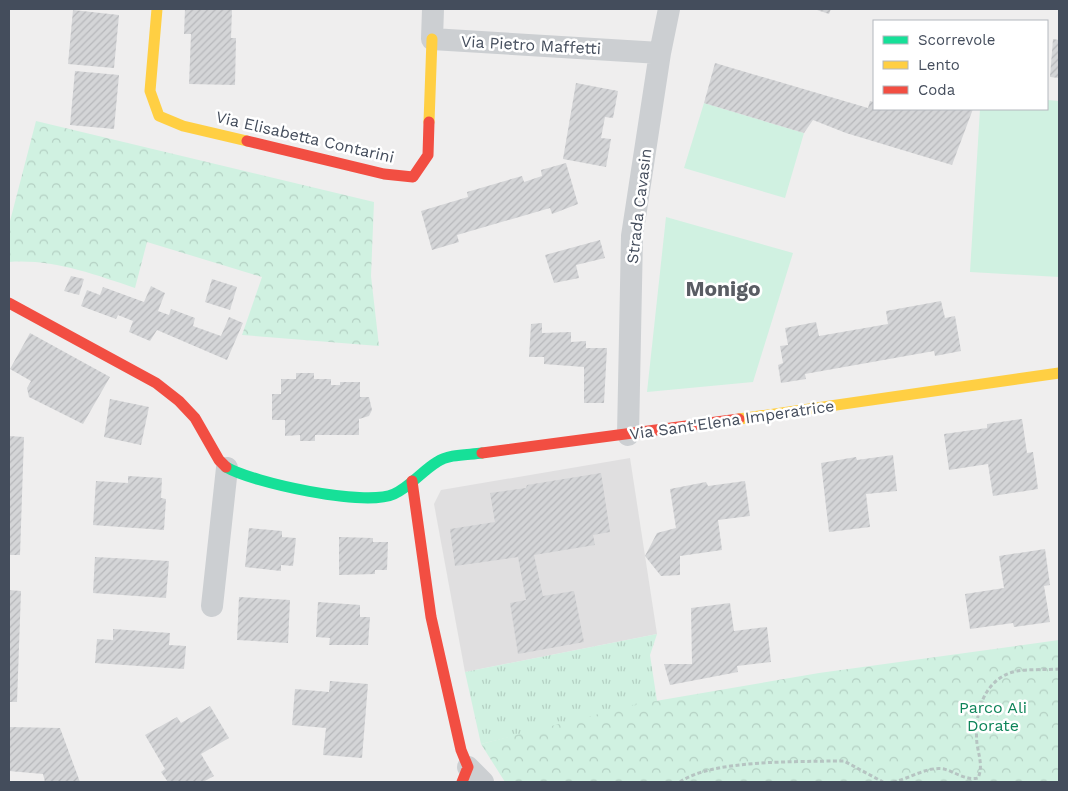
<svg xmlns="http://www.w3.org/2000/svg" width="1068" height="791" font-family="'Work Sans',sans-serif">
<defs>
<pattern id="grass-tufts" width="24" height="20" patternUnits="userSpaceOnUse" patternTransform="scale(1.25)"><rect width="24" height="20" fill="#d0f1e1"/><path d="M3 7l-1-3M5 7V3M7 7l1-3M15 17l-1-3M17 17v-4M19 17l1-3" fill="none" stroke="#b4d0c3"/></pattern>
<pattern id="forest-crowns" width="20" height="18" patternUnits="userSpaceOnUse" patternTransform="scale(1.25)"><rect width="20" height="18" fill="#d0f1e1"/><path d="M2 6a3 3 0 1 1 6 0M12 15a3 3 0 1 1 6 0" fill="none" stroke="#b4d0c3"/></pattern>
<pattern id="building-hatch" width="6" height="6" patternUnits="userSpaceOnUse" patternTransform="scale(1.25)"><rect width="6" height="6" fill="#d4d5d7"/><path d="M-1 1l2-2M0 6l6-6M5 7l2-2" fill="none" stroke="#b7b8bb"/></pattern>
</defs>
<rect width="100%" height="100%" fill="#efeeee"/>
<path fill="#e0dfe0" d="M 630,458 L 657,634 L 465,672 L 434,504 L 441,490 Z"/>
<path fill="url(#grass-tufts)" d="M 657,634 L 650,655 L 657,701 L 481,744 L 465,672 Z"/>
<path fill="url(#forest-crowns)" d="M 36,121 L 374,202 L 371,276 L 379,346 L 242,335 L 262,277 L 147,242 L 135,288 C 93,274 53,259 9,262 L 9,225 Z
M 1059,640 L 1059,782 L 505,782 L 481,744 L 638,704 L 819,673 Z"/>
<path fill="#d0f1e1" d="M 1047,100 L 1059,101 L 1059,277 L 970,272 L 980,109 L 1047,109 Z
M 704,103 L 804,133 L 785,198 L 684,168 Z
M 666,217 L 793,253 L 753,382 L 647,392 Z"/>
<path fill="url(#building-hatch)" d="M 185,9 L 232,9 L 231,38 L 236,38 L 235,85 L 189,84 L 191,34 L 184,34 Z
M 814,9 L 831,9 L 829,14 Z
M 73,10 L 119,15 L 114,68 L 68,64 Z
M 1053,39 L 1059,40 L 1059,78 L 1050,77 Z
M 715,63 L 868,108 L 870,101 L 874,102 L 874,109 L 973,109 L 952,165 L 846,133 L 813,120 L 804,133 L 704,103 Z
M 75,71 L 119,75 L 114,129 L 70,125 Z
M 576,83 L 618,91 L 613,118 L 605,117 L 601,138 L 611,139 L 606,167 L 563,159 Z
M 566,163 L 578,204 L 552,214 L 550,208 L 457,235 L 459,242 L 432,250 L 421,211 L 468,197 L 467,192 L 522,176 L 524,182 L 542,176 L 541,170 Z
M 600,240 L 605,258 L 576,265 L 579,278 L 554,283 L 545,255 Z
M 71,276 L 84,279 L 79,295 L 64,291 Z
M 212,279 L 237,287 L 230,310 L 205,302 Z
M 151,286 L 165,293 L 158,311 L 169,315 L 171,309 L 195,318 L 193,326 L 221,336 L 229,317 L 243,323 L 227,360 L 157,330 L 150,341 L 129,332 L 133,321 L 118,315 L 116,319 L 81,306 L 87,290 L 100,295 L 103,287 L 144,302 Z
M 941,301 L 945,318 L 955,316 L 961,351 L 935,356 L 934,351 L 805,374 L 806,379 L 781,383 L 778,365 L 783,363 L 780,346 L 788,345 L 785,328 L 816,322 L 819,336 L 888,324 L 886,311 Z
M 542,323 L 542,333 L 571,332 L 571,342 L 586,341 L 586,348 L 607,348 L 604,403 L 584,403 L 584,367 L 544,364 L 544,357 L 529,357 L 531,324 Z
M 30,333 L 110,377 L 83,424 L 29,397 L 27,388 L 31,381 L 10,369 Z
M 296,373 L 314,373 L 314,379 L 331,379 L 331,385 L 340,385 L 340,382 L 360,382 L 360,397 L 369,397 L 372,410 L 369,416 L 359,419 L 359,435 L 315,435 L 315,441 L 300,441 L 300,435 L 285,436 L 285,420 L 272,420 L 272,394 L 281,394 L 281,379 L 296,379 Z
M 110,399 L 149,407 L 141,445 L 104,437 Z
M 1022,419 L 1027,453 L 1033,452 L 1038,489 L 993,496 L 988,464 L 949,470 L 944,434 L 987,428 L 987,424 Z
M 9,436 L 24,437 L 20,555 L 9,555 Z
M 893,455 L 897,491 L 866,494 L 870,527 L 829,532 L 821,463 L 856,457 L 857,460 Z
M 601,473 L 610,532 L 593,535 L 595,545 L 534,555 L 543,596 L 574,591 L 584,642 L 518,654 L 510,603 L 526,600 L 518,557 L 455,566 L 450,529 L 495,522 L 490,493 L 526,488 L 527,485 Z
M 128,476 L 162,478 L 161,498 L 166,499 L 164,530 L 93,525 L 96,481 L 128,483 Z
M 745,481 L 750,516 L 718,520 L 722,550 L 680,556 L 680,575 L 661,576 L 645,556 L 657,533 L 676,528 L 670,489 L 706,482 L 708,486 Z
M 249,528 L 282,531 L 282,537 L 296,538 L 293,566 L 281,565 L 281,571 L 245,567 Z
M 339,537 L 373,538 L 373,542 L 388,542 L 387,570 L 375,570 L 375,574 L 339,575 Z
M 1045,549 L 1050,585 L 1044,586 L 1050,622 L 1014,627 L 1013,623 L 970,629 L 965,594 L 1004,588 L 999,556 Z
M 95,557 L 169,561 L 166,598 L 93,593 Z
M 9,590 L 21,591 L 17,702 L 9,702 Z
M 239,597 L 290,600 L 288,643 L 237,640 Z
M 318,602 L 360,605 L 360,617 L 370,617 L 368,645 L 329,645 L 330,638 L 316,637 Z
M 730,603 L 734,631 L 767,627 L 771,662 L 737,666 L 738,672 L 670,685 L 664,664 L 692,664 L 691,608 Z
M 113,629 L 170,633 L 169,645 L 186,646 L 184,669 L 95,663 L 97,639 L 113,640 Z
M 330,681 L 368,684 L 362,758 L 323,755 L 326,728 L 292,725 L 295,689 L 329,692 Z
M 210,706 L 229,738 L 201,754 L 214,776 L 203,782 L 168,782 L 161,772 L 165,769 L 145,735 L 177,717 L 181,723 Z
M 9,727 L 60,728 L 80,782 L 45,782 L 43,774 L 9,771 Z"/>
<g fill="none" stroke-linecap="round" stroke-linejoin="round">
<path stroke="#b6c4c2" stroke-width="3" stroke-dasharray="4 2.5" stroke-linecap="butt" d="M 680,782 C 711,760 793,762 832,761 L 844,761 L 883,782
M 893,782 C 909,779 927,766 944,769 C 955,772 967,781 978,778 C 983,767 979,756 977,744 C 974,714 983,678 1017,671 C 1030,669 1045,670 1059,669"/>
<path stroke="#cccfd2" stroke-width="22" d="M 433,9 L 432,39 L 660,53
M 628,435 L 632,236 L 660,53 L 669,9
M 212,606 L 227,468
M 468,767 L 483,782"/>
<path stroke="#16e098" stroke-width="11" d="M 226,467 C 253,483 365,507 394,494 C 410,487 422,471 437,462 C 449,454 468,455 482,453"/>
<path stroke="#ffcf43" stroke-width="11" d="M 157,9 L 150,91 L 159,116 L 183,126 L 247,141
M 429,122 L 432,39
M 739,419 L 1059,373"/>
<path stroke="#f24e42" stroke-width="11" d="M 247,141 L 384,174 L 413,177 L 428,155 L 429,122
M 9,303 L 156,383 L 179,401 L 195,418 L 219,460 L 226,467
M 482,453 L 739,419
M 412,481 L 431,617 L 461,750 L 468,767 L 462,782"/>
</g>
<g text-anchor="middle" dominant-baseline="central" stroke-width="5" stroke-linejoin="round" paint-order="stroke">
<g font-size="16" fill="#444d5c" stroke="#fff">
<text transform="translate(531 45) rotate(3)">Via Pietro Maffetti</text>
<text transform="translate(305 137) rotate(13)">Via Elisabetta Contarini</text>
<text transform="translate(639 206) rotate(-83)">Strada Cavasin</text>
<text transform="translate(732 420) rotate(-8)">Via Sant'Elena Imperatrice</text>
</g>
<g font-size="16" fill="#0e8459" stroke="#fff">
<text x="993" y="707">Parco Ali<tspan x="993" dy="18">Dorate</tspan></text>
</g>
<g font-size="21" font-weight="bold" fill="#595c63" stroke="#fff">
<text x="723" y="288">Monigo</text>
</g>
</g>
<rect width="1068" height="791" fill="none" stroke="#444d5c" stroke-width="20"/>
<rect x="873" y="20" width="175" height="90" fill="#ffffff" stroke="#b4b8be"/>
<rect x="883" y="36" width="25" height="8" fill="#16e098" stroke="#b4b8be"/>
<text x="918" y="45" font-size="15" fill="#444d5c">Scorrevole</text>
<rect x="883" y="61" width="25" height="8" fill="#ffcf43" stroke="#b4b8be"/>
<text x="918" y="70" font-size="15" fill="#444d5c">Lento</text>
<rect x="883" y="86" width="25" height="8" fill="#f24e42" stroke="#b4b8be"/>
<text x="918" y="95" font-size="15" fill="#444d5c">Coda</text>
</svg>
